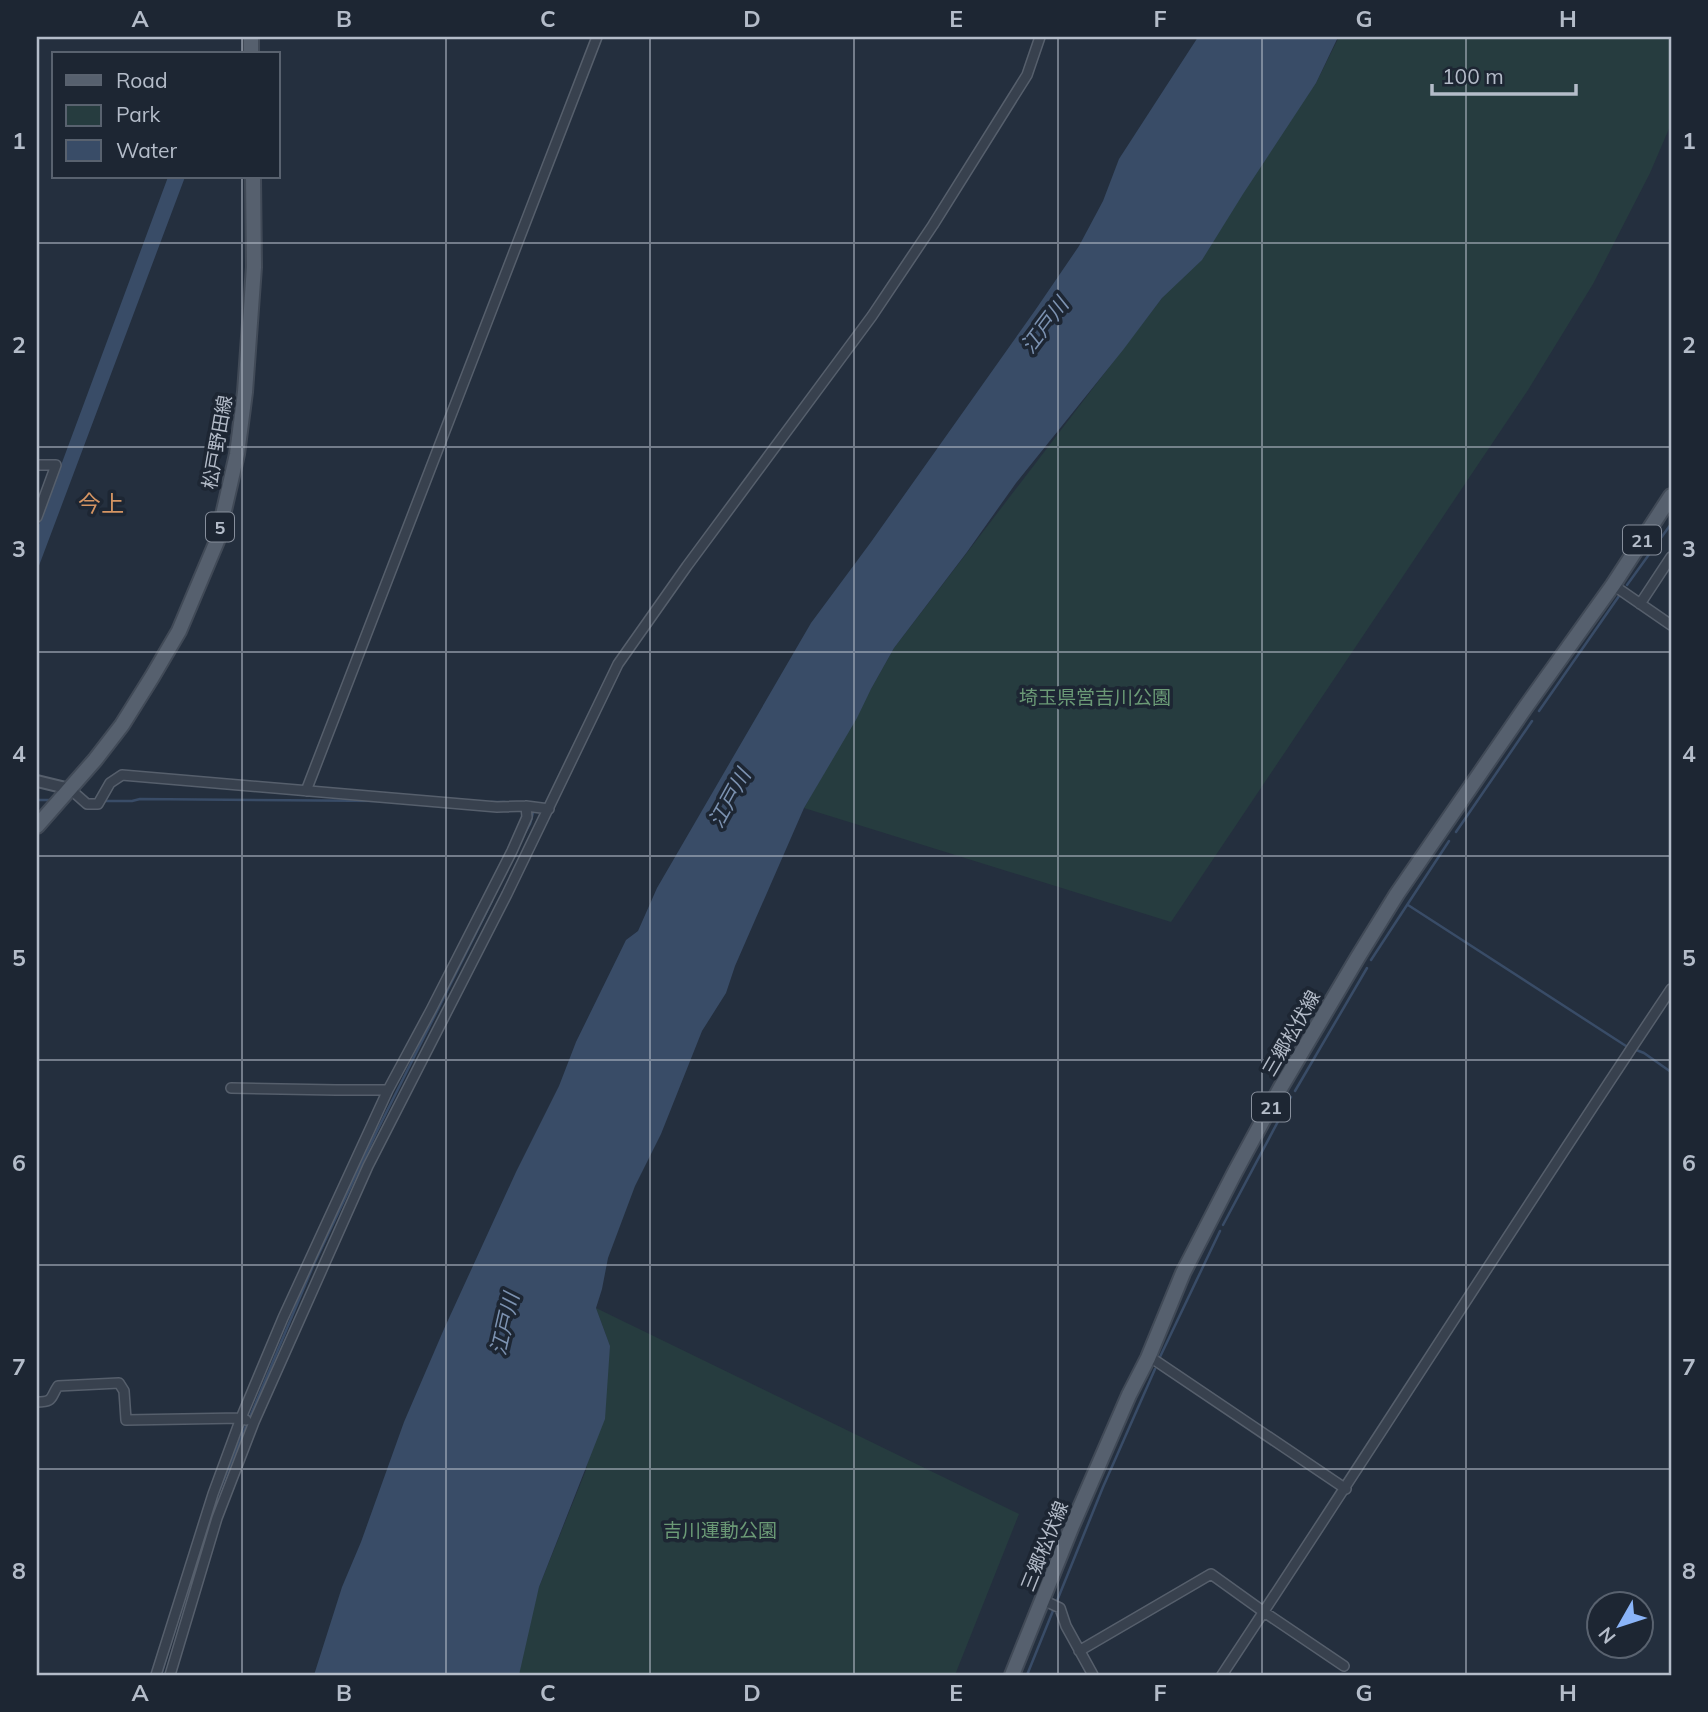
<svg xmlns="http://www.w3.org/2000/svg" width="1708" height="1712" font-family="Mulish,'Noto Sans JP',sans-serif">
<rect width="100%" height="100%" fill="#242f3e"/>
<path fill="#263c3f" d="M 1339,37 L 1671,37 L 1671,124 L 1650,173 L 1593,284 L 1528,390 L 1171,922 L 804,808 L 894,648 L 1162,298 L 1316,83 Z
M 596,1308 L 1019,1514 L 955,1675 L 513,1675 L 539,1587 L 586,1470 L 610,1346 Z"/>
<path fill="#394c67" d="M 1198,37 L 1338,37 L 1316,83 L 1243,194 L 1202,260 L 1162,298 L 1123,350 L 1016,483 L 967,552 L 894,648 L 871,689 L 857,718 L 804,808 L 735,966 L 726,993 L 702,1031 L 661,1134 L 635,1186 L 608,1258 L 602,1289 L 596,1308 L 610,1346 L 605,1419 L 539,1587 L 519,1675 L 314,1675 L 342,1587 L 361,1542 L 404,1422 L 444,1329 L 516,1172 L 559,1086 L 576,1042 L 626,940 L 638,931 L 657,888 L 811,623 L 871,542 L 1036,309 L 1079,246 L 1103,201 L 1119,159 Z
M 168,177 L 185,177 L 37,571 L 37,530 Z"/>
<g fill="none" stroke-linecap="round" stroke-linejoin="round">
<path stroke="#394c67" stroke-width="2.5" d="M 1627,585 L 1671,524
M 1539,711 L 1619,596
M 37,800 L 54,800
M 103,801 L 132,801 L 140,799 L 383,801
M 491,802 L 505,802
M 1456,832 L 1532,721
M 522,838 L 530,824 L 533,813 L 530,810
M 1408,905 L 1626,1046 L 1644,1053 L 1671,1072
M 1371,960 L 1449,841
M 1295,1091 L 1367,968
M 1223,1225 L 1291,1097
M 1159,1359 L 1220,1231
M 216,1498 L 313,1266 L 377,1131 L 492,901
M 161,1675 L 177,1621
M 1027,1675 L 1103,1487 L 1155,1369"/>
<g stroke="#565f6c" stroke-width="12">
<path id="minor" d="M 37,465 L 56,465 L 37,517
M 1613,585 L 1671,625
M 1640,604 L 1671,557
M 70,789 L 87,804 L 98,804 L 110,783 L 122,775 L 497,807 L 526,806 L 549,809
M 306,791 L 597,37
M 231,1088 L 336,1090 L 388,1090
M 1148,1358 L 1156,1361 L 1346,1489
M 37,1402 C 54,1402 50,1398 58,1386 L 119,1383 L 124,1391 L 126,1420 L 241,1418 L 246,1420
M 1043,1600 L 1060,1608 L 1066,1626 L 1093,1675
M 1079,1651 L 1211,1574 L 1264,1612 L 1344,1666
M 156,1675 L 213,1494 L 241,1418 L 283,1318 L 388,1090 L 431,1010 L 512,851 L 527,817 L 526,806
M 170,1675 L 217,1518 L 254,1422 L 368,1166 L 507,894 L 618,664 L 687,566 L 872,316 L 933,225 L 1027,75 L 1040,37
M 1222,1675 C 1373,1447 1519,1216 1671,989"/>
</g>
<g stroke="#565f6c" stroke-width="14">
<path id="tertiary" d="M 37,781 L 70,789"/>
</g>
<g stroke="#414a57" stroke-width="18">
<path id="primary" d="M 251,37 L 251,54
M 37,826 L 95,760 L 122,725 L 152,677 L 179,631 L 217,541 L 237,454 L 245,392 L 254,267 L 253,177
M 1012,1675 L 1072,1526 L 1129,1395 L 1148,1358 L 1183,1273 L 1235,1172 L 1281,1087 L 1358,957 L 1397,894 L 1525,708 L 1613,585 L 1671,496"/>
</g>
<use href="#minor" stroke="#38414e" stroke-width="9"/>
<use href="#tertiary" stroke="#38414e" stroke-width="10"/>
<use href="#primary" stroke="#56606e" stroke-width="14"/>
</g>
<path fill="none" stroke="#b4bcc9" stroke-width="2" stroke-opacity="0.55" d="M 242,37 L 242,54M 446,37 L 446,1675M 650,37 L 650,1675M 854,37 L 854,1675M 1058,37 L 1058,1675M 1262,37 L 1262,1675M 1466,37 L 1466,1675M 242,177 L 242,1675M 37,243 L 1671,243M 37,447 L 1671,447M 37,652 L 1671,652M 37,856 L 1671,856M 37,1060 L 1671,1060M 37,1265 L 1671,1265M 37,1469 L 1671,1469"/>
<g text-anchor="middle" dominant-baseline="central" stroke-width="7" stroke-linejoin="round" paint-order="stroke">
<g fill="#1d2633" stroke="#878f9c" stroke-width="2">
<rect x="206" y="512.5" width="28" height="29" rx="5"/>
<rect x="1623" y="525.5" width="38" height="29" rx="5"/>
<rect x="1252" y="1092.5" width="38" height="29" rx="5"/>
</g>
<g font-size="18" font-weight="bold" fill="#b4bcc9">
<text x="220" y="527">5</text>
<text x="1642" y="540">21</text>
<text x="1271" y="1107">21</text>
</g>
<g font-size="19" fill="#b4bcc9" stroke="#1d2633">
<text transform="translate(217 442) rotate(-80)">松戸野田線</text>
<text transform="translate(1291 1033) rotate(-60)">三郷松伏線</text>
<text transform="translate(1044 1546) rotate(-68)">三郷松伏線</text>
</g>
<g font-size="19" fill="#6b9a76" stroke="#1d2633">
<text x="1095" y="697">埼玉県営吉川公園</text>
<text x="720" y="1530">吉川運動公園</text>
</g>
<g font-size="21" font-style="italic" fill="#7c92b1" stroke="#1d2633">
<text transform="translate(1044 325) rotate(-53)">江戸川</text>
<text transform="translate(729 798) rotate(-61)">江戸川</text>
<text transform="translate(504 1324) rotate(-77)">江戸川</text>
</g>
<g font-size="23" fill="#d59563" stroke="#1d2633">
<text x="101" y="503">今上</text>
</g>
</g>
<rect width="1708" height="1712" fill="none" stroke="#1d2633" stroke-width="77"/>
<rect x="52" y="52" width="228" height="126" fill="#1d2633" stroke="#59626f" stroke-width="2"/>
<rect x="66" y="75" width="35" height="10" fill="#56606e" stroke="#59626f" stroke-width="2"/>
<text x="116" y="88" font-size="21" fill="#b4bcc9">Road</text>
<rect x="66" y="105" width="35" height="21" fill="#263c3f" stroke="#59626f" stroke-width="2"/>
<text x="116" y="122" font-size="21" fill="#b4bcc9">Park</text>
<rect x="66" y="140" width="35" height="21" fill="#394c67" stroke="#59626f" stroke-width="2"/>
<text x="116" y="158" font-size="21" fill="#b4bcc9">Water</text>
<g transform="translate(1620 1625) rotate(231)"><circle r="33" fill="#1d2633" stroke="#59626f" stroke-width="2"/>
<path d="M0-5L12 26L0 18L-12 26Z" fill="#8ab4f8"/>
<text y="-10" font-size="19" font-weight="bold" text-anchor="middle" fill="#b4bcc9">N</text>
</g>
<path d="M1432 84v10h144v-10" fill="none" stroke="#b4bcc9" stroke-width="3.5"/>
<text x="1442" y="84" font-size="21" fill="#b4bcc9" stroke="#1d2633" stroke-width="5" paint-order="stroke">100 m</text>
<rect x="38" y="38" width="1632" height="1636" fill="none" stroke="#b4bcc9" stroke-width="2.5"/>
<g font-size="23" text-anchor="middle" font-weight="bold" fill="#b4bcc9">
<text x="140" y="27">A</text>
<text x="344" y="27">B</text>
<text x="548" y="27">C</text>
<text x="752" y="27">D</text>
<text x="956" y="27">E</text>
<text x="1160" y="27">F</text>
<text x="1364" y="27">G</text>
<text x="1568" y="27">H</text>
<text x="19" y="149">1</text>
<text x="1689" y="149">1</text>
<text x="19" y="353">2</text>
<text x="1689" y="353">2</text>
<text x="19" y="557">3</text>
<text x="1689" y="557">3</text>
<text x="19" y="762">4</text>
<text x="1689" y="762">4</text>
<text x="19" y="966">5</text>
<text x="1689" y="966">5</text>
<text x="19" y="1171">6</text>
<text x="1689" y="1171">6</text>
<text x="19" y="1375">7</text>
<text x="1689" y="1375">7</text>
<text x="19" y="1579">8</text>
<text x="1689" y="1579">8</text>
<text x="140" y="1701">A</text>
<text x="344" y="1701">B</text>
<text x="548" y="1701">C</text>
<text x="752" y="1701">D</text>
<text x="956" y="1701">E</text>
<text x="1160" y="1701">F</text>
<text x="1364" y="1701">G</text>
<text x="1568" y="1701">H</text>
</g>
</svg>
